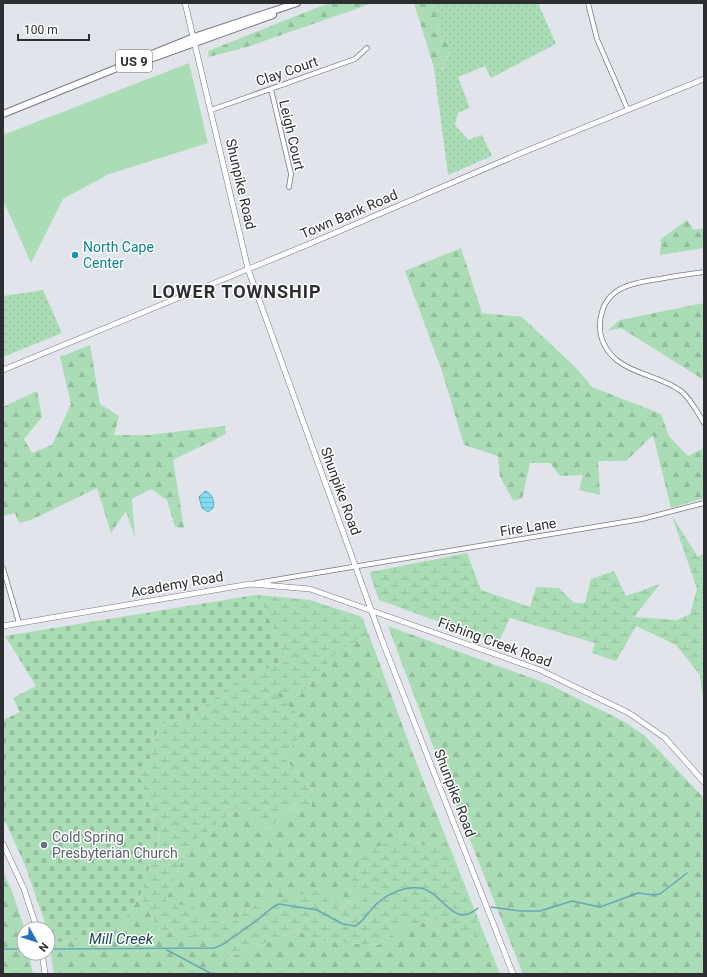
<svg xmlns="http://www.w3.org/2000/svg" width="707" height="977" font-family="Roboto,sans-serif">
<defs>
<pattern id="forest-firs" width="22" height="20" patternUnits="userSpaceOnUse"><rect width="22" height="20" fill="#aaddb6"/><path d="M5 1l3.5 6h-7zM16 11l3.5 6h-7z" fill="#93be9d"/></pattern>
<pattern id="wetland-marsh" width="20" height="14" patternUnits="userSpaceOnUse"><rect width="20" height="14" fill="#aaddb6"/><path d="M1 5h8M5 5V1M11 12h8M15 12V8" fill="none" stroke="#93be9d"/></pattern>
<pattern id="cemetery-stones" width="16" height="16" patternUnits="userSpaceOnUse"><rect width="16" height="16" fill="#aaddb6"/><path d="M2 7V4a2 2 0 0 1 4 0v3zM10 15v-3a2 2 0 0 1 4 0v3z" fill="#93be9d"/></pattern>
<pattern id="park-dots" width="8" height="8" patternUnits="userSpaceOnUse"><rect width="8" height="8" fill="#aaddb6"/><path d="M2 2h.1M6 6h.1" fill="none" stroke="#93be9d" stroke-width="1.8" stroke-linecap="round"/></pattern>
<pattern id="water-rules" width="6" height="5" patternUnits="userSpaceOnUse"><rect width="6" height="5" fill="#82dbf2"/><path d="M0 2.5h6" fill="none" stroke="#71bcd0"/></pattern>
</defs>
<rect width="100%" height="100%" fill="#e1e4eb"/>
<path fill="#aaddb6" d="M 189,63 L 208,143 L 109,174 L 63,199 L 31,263 L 3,200 L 3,135 Z"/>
<path fill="url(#forest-firs)" d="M 329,3 L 373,3 L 250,46 L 209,57 L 208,51 Z
M 414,3 L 437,3 L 439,31 L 452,46 L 441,70 L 434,68 Z
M 687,220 L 694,230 L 704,228 L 704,248 L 660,255 L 661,239 Z
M 461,248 L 482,313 L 522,317 L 577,369 L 592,387 L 661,414 L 669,436 L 688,456 L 704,448 L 704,498 L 671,508 L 653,435 L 626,461 L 598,461 L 600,495 L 579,490 L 583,475 L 560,476 L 550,463 L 530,463 L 522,499 L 513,500 L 500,477 L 498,456 L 464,445 L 442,371 L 405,271 Z
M 704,303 L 704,380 L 621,328 L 607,331 L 620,320 Z
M 90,345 L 100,404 L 119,416 L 114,435 L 148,435 L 225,426 L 226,434 L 173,460 L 184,528 L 175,527 L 167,500 L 151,489 L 132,499 L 135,538 L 126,511 L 111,533 L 97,488 L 31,520 L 19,523 L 15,513 L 3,516 L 3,407 L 37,391 L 42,417 L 24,439 L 32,453 L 52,445 L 71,404 L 60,357 Z
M 388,626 L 548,684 L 623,721 L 644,735 L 704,798 L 704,974 L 523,974 L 434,749 Z
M 369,635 L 414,757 L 500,974 L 54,974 L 48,935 L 53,943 L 116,933 L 140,896 L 159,930 L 209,939 L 228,958 L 297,930 L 319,941 L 378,945 L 404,926 L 440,920 L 443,838 L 428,846 L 397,838 L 359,894 L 339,909 L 255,905 L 231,922 L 200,920 L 165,903 L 187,848 L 235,809 L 269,829 L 312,790 L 283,757 L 299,738 L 270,689 L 299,696 L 339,650 Z
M 704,674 L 704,708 L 700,675 Z
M 3,871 L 12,891 L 24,927 L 24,953 L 29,953 L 33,974 L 3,974 Z"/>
<path fill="url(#wetland-marsh)" d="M 672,516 L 698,557 L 704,553 L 704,674 L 700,675 L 676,645 L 636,626 L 616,661 L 592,653 L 595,643 L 510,618 L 498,643 L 379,600 L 370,575 L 371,572 L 467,553 L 481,590 L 530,607 L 536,587 L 559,588 L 574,603 L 585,603 L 591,579 L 614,571 L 626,596 L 660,584 L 634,617 L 677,620 L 690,614 L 697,589 Z
M 259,595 L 310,600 L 362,617 L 369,635 L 339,650 L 299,696 L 271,690 L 297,713 L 299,738 L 283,757 L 312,790 L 312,807 L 296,804 L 269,829 L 235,809 L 187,848 L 165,903 L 193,906 L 201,920 L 231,922 L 255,905 L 327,888 L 340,909 L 359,894 L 351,878 L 364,853 L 397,838 L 428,846 L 443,838 L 483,939 L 440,920 L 404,926 L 378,945 L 319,941 L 297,930 L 228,958 L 209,939 L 159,930 L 140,896 L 160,836 L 137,769 L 149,762 L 159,724 L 188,719 L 234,682 L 286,661 Z"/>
<path fill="url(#cemetery-stones)" d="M 255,595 L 259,595 L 286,661 L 234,682 L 188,719 L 159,724 L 149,762 L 137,769 L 160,836 L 140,896 L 116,933 L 52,943 L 25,865 L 3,817 L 3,720 L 20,712 L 13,698 L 36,686 L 5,636 Z"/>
<path fill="url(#park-dots)" d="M 437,3 L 538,3 L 556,44 L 491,78 L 485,66 L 458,77 L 470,108 L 458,113 L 455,125 L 468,140 L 482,135 L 492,156 L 448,175 L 434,68 L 442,70 L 452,46 L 439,31 Z
M 43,290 L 62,333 L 3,357 L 3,296 Z"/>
<path fill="url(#water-rules)" stroke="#68a7b8" d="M 205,491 C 212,493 215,501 213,508 L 208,512 L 202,508 L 199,497 Z"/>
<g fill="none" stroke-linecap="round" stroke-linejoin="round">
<path stroke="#68a7b8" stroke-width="1.5" d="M 491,907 L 520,911 L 540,911 L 572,901 L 600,907 L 638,893 L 654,895 L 660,894 L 687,873
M 3,949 L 24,949
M 48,949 L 214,948 L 222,945 L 256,921 L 273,907 L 279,904 L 317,910 L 343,924 L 355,926 C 362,923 365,916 370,911 C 382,896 401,886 421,888 C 443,892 453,930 478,908
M 167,950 L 212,974"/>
<g stroke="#777a80" stroke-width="5.5">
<path id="minor" d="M 588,3 L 597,39 L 628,110
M 271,89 L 291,174 L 289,187
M 211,110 L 355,59 L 367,48
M 704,272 C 689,274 674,276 659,279 C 630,283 602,288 600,324 C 599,338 606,352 618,361 C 636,375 662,377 681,391 C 691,399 697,412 704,423
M 3,568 L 19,623
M 256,583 L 642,519 L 704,503"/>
</g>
<g stroke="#777a80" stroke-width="6">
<path id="tertiary" d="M 185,3 L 248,269 L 382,640 L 513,974
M 3,370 L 314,242 L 519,154 L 704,79
M 3,626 L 250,584 L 310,589 L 540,670 L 629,713 L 665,738 L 704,782
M 3,844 L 24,889 L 37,929
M 42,953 L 45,974"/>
</g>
<g stroke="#777a80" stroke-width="8">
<path id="trunk" d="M 128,67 L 273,15
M 3,114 L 194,37 L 297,3"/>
</g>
<use href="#minor" stroke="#fff" stroke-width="4"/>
<use href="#tertiary" stroke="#fff" stroke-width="5"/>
<use href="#trunk" stroke="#fff" stroke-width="6"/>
</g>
<circle fill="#0f9aa8" stroke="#fff" stroke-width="1.5" cx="75" cy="255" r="4"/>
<circle fill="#6b7280" stroke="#fff" stroke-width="1.5" cx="44" cy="845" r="4"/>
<g text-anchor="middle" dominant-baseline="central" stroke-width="3" stroke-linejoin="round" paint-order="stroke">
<rect fill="#fff" stroke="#6c6d6f" stroke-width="1" x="116" y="50" width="36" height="22" rx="3"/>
<g font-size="13" font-weight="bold" fill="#2d2e31">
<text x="134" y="61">US 9</text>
</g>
<g font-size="14" fill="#2d2e31" stroke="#fff">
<text transform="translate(287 71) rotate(-19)">Clay Court</text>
<text transform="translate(292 135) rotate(77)">Leigh Court</text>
<text transform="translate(241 184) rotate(77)">Shunpike Road</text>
<text transform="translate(349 214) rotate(-23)">Town Bank Road</text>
<text transform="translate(341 491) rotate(70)">Shunpike Road</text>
<text transform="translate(528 527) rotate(-9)">Fire Lane</text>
<text transform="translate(177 584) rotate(-10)">Academy Road</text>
<text transform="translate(495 642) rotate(20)">Fishing Creek Road</text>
<text transform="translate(455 793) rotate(69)">Shunpike Road</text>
</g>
<g font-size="14" fill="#0d838f" stroke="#fff" text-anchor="start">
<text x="83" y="247">North Cape<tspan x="83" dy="16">Center</tspan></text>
</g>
<g font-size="14" fill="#5b616d" stroke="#fff" text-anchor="start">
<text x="52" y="837">Cold Spring<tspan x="52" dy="16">Presbyterian Church</tspan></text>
</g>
<g font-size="15" font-style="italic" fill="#1d4650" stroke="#fff">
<text x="121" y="939">Mill Creek</text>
</g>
<g font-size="18" font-weight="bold" letter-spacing="1" fill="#2d2e31" stroke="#fff">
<text x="237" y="291">LOWER TOWNSHIP</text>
</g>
</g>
<rect width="707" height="977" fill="none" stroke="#2d2e31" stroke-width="8"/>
<g transform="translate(36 941) rotate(129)"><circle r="19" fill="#ffffff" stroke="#ababad"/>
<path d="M0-3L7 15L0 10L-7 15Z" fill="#2770c0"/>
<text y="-6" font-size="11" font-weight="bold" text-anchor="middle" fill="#2d2e31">N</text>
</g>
<path d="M18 34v6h71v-6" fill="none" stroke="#2d2e31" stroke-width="2"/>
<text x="24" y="34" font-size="12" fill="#2d2e31" stroke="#ffffff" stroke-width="3" paint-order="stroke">100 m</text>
</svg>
